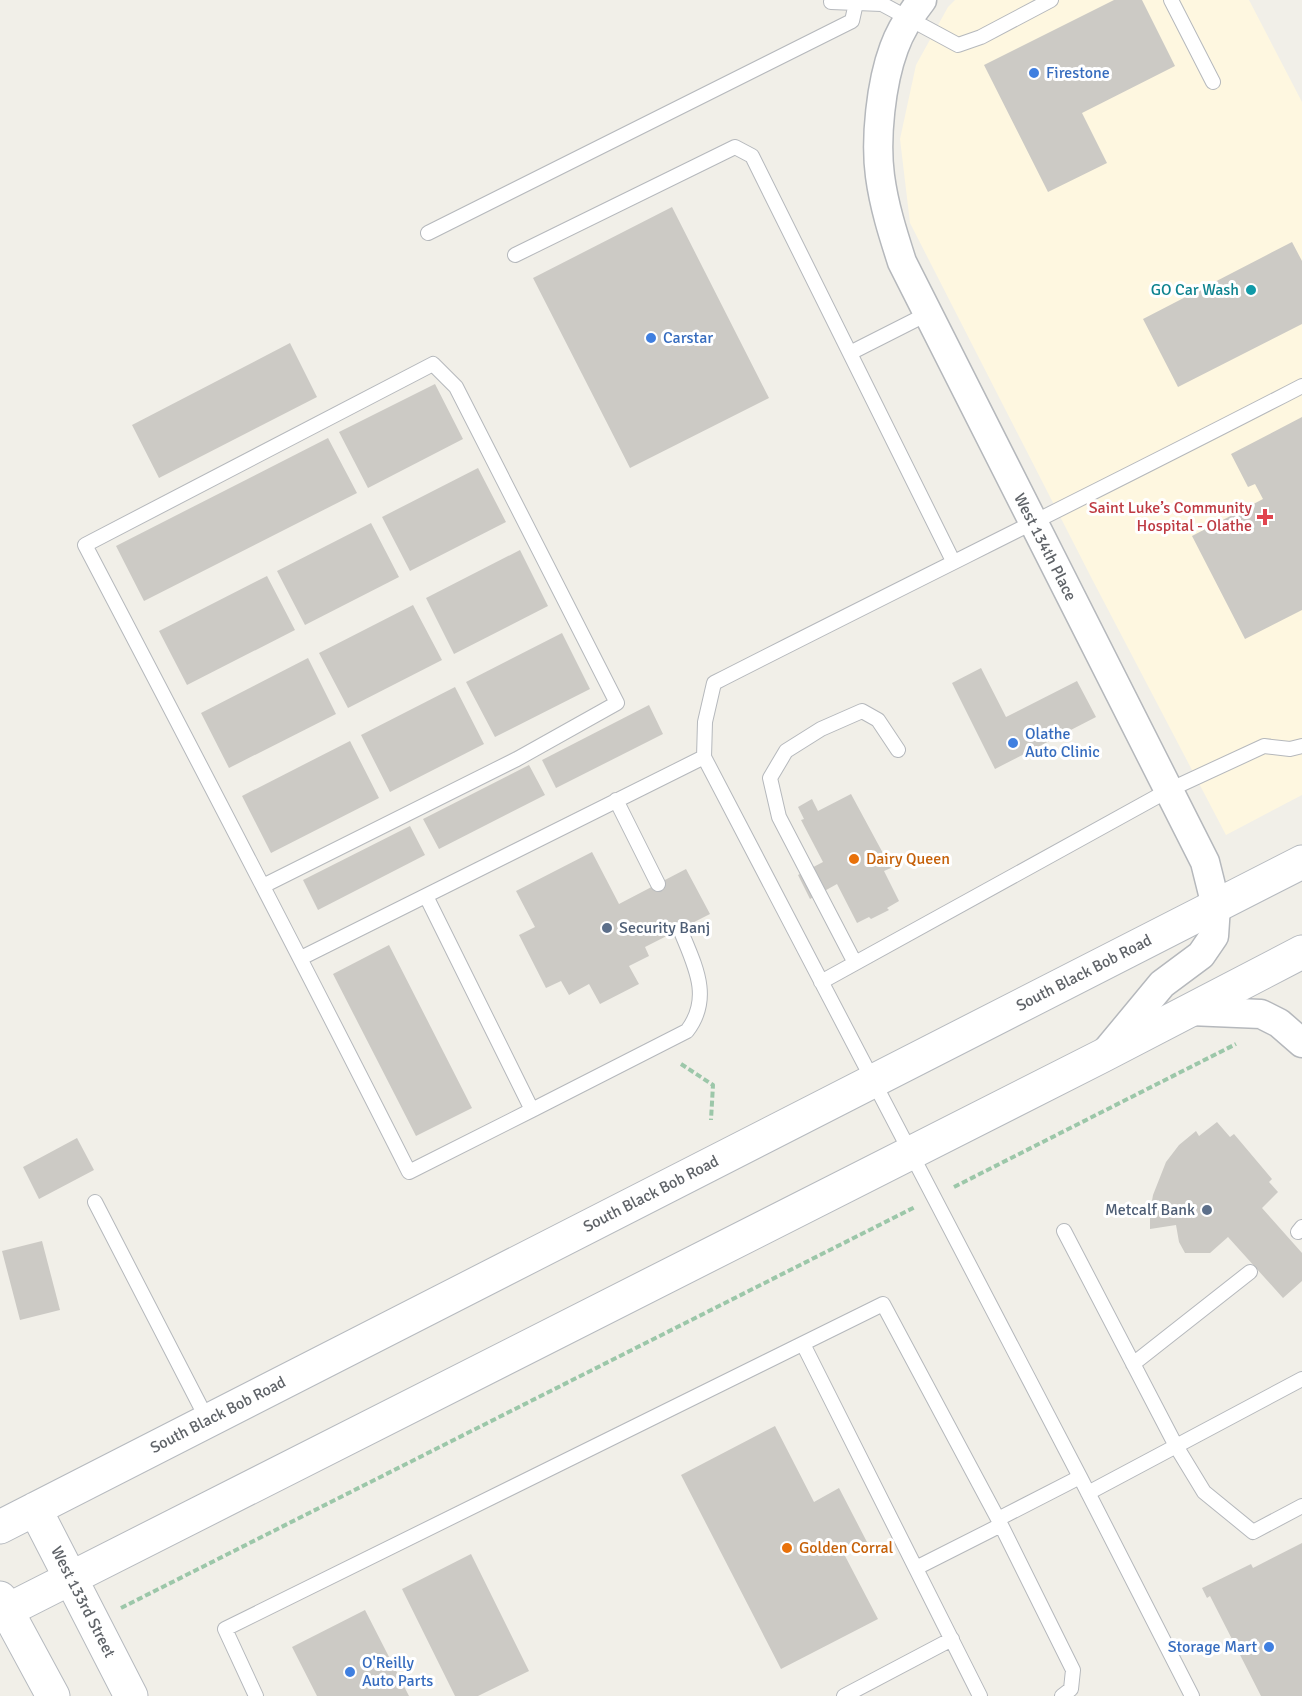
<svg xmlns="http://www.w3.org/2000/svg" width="1302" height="1696" font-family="Signika,sans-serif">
<rect width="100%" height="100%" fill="#f1efe8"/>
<path fill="#fef7e0" d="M 955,0 L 1249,0 L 1302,102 L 1302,795 L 1226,835 L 1092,579 L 910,223 L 900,139 L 916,65 L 948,7 Z"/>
<path fill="#cccac5" d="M 1114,0 L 1142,0 L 1175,66 L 1082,113 L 1107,163 L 1048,192 L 984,65 Z
M 672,207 L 769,398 L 630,468 L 533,278 Z
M 1292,242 L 1302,261 L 1302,324 L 1178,387 L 1143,319 Z
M 290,343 L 317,397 L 159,478 L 132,425 Z
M 435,384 L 463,439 L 368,488 L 339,432 Z
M 1302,417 L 1302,610 L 1245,639 L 1192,536 L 1263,499 L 1255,484 L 1248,487 L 1231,454 Z
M 328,438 L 357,493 L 144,601 L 116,546 Z
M 478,468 L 506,522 L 410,571 L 382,517 Z
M 371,523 L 399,577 L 305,625 L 277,571 Z
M 520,550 L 548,606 L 454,654 L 426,598 Z
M 267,576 L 295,630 L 187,685 L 159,631 Z
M 413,605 L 442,660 L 348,708 L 319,653 Z
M 562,633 L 590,689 L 495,737 L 466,682 Z
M 308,658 L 336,714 L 229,768 L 201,713 Z
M 981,668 L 1006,717 L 1077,681 L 1096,717 L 995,769 L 952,683 Z
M 455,687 L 484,744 L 390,792 L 361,735 Z
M 649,705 L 663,734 L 556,788 L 542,760 Z
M 350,741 L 379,798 L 271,853 L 242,796 Z
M 529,765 L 545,795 L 439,849 L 423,819 Z
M 851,794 L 891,868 L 884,871 L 899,901 L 887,908 L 889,910 L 871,919 L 869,917 L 857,923 L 837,884 L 810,899 L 798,875 L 823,862 L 801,820 L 804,819 L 798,807 L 812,799 L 818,811 Z
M 410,826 L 425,855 L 318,910 L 303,880 Z
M 592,852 L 619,904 L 686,869 L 710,914 L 645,947 L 649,956 L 629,966 L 639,984 L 600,1004 L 589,984 L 569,995 L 561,981 L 546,988 L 519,935 L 535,927 L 516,891 Z
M 389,945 L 472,1108 L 416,1136 L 333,974 Z
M 1217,1122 L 1230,1137 L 1234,1134 L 1272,1179 L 1269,1182 L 1278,1192 L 1262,1208 L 1302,1253 L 1302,1281 L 1283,1298 L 1228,1237 L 1210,1253 L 1185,1253 L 1179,1242 L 1176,1225 L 1150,1229 L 1150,1212 L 1153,1195 L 1166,1162 L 1179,1145 L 1196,1131 L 1199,1136 Z
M 77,1138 L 94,1170 L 39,1199 L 23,1167 Z
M 42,1241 L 60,1310 L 20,1320 L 2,1251 Z
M 775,1426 L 814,1502 L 839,1488 L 867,1542 L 844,1554 L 878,1619 L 781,1669 L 681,1475 Z
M 1302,1543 L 1302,1696 L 1261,1696 L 1210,1596 L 1207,1598 L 1202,1588 L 1251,1564 L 1253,1568 Z
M 471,1554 L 529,1671 L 478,1696 L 455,1696 L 402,1589 Z
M 365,1610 L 409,1696 L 317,1696 L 292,1647 Z"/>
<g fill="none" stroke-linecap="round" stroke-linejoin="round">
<g stroke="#b5b8bc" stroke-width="16">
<path id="lane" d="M 1171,0 L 1213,82
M 831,2 L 882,4 L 958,45 L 981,37 L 1051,0
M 428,233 L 852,21 L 856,3
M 515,255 L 735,147 L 752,156 L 953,561
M 850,353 L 929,313
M 616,800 L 658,884
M 263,886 L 517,759 L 617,703 L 456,387 L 433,364 L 85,545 C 194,753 303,962 409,1172 L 532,1110
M 426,896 L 532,1110 L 687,1031 C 713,997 694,964 680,929
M 301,958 L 704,757
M 855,963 L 779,817 L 770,778 L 786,751 L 821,729 L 862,711 L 878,720 L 898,750
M 821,982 L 1169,790 L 1264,746 L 1290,749 L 1302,746
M 95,1202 L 208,1421
M 1064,1231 L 1176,1446 L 1204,1492 L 1253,1532 L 1302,1506
M 1298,1232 L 1302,1227
M 803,1344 L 980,1696
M 1133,1364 L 1250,1272
M 1088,1493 L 1302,1379
M 998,1519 L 1073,1670 L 1071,1689 L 1062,1696
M 916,1568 L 1001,1525
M 256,1696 L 225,1629 L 883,1304 L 998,1519 L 1080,1477
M 844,1696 L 952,1639
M 1192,1696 L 1080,1477 L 704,757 L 705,722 L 714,683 C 910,583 1107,487 1302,386"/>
</g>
<g stroke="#b5b8bc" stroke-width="31">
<path id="street" d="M 922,0 C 911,14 900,31 894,48 C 881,83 875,139 880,176 C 884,206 893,234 902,262 L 1205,862 L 1216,906 L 1214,936 L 1201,955 L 1162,984 L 1104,1054
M 1190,1011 L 1261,1014 L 1279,1023 L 1302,1043"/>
</g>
<g stroke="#b6babf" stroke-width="35">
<path id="secondary" d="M 35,1509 L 131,1696
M 0,1527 L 1302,862
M 0,1598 L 53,1696
M 0,1614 L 1102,1056 L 1302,952"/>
</g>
<path stroke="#9cc7a9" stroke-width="4" stroke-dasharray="6 3" stroke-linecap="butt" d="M 681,1064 L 713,1085 L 711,1120
M 954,1187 L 1236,1044
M 121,1608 L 915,1207"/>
<use href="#lane" stroke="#fff" stroke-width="14"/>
<use href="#street" stroke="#fff" stroke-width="28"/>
<use href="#secondary" stroke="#fff" stroke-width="33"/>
</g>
<g fill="#3f7fe0" stroke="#fff" stroke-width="2">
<circle cx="1034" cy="73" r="6"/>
<circle cx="651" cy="338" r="6"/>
<circle cx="1013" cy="743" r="6"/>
<circle cx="1269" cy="1647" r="6"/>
<circle cx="350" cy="1672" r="6"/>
</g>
<circle fill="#0f9aa8" stroke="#fff" stroke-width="2" cx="1251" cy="290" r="6"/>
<path fill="#e0444e" stroke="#fff" stroke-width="2" d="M1262 508h6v6h6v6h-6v6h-6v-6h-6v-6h6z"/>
<g fill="#e8710a" stroke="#fff" stroke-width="2">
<circle cx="854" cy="859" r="6"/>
<circle cx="787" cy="1548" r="6"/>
</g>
<g fill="#5c6f8a" stroke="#fff" stroke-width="2">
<circle cx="607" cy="928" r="6"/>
<circle cx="1207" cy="1210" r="6"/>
</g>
<g text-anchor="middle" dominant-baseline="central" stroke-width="6" stroke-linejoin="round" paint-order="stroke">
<g font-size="16" fill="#366cbe" stroke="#fff" text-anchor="start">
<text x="1046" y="73">Firestone</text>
<text x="663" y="338">Carstar</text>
<text x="1025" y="734">Olathe<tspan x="1025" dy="18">Auto Clinic</tspan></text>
<text x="1257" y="1647" text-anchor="end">Storage Mart</text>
<text x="362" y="1663">O'Reilly<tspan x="362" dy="18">Auto Parts</tspan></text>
</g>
<g font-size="16" fill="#0d838f" stroke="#fff" text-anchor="end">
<text x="1239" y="290">GO Car Wash</text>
</g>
<g font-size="16" fill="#be3a42" stroke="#fff" text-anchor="end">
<text x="1252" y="508">Saint Luke’s Community<tspan x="1252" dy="18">Hospital - Olathe</tspan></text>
</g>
<g font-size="16" fill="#5f6368" stroke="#fff">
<text transform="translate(1045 547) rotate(63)">West 134th Place</text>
<text transform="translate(1084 973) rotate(-27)">South Black Bob Road</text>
<text transform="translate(651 1194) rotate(-27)">South Black Bob Road</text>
<text transform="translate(218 1415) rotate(-27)">South Black Bob Road</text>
<text transform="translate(83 1602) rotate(63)">West 133rd Street</text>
</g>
<g font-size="16" fill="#c56008" stroke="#fff" text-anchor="start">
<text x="866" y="859">Dairy Queen</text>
<text x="799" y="1548">Golden Corral</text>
</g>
<g font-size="16" fill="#4e5e75" stroke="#fff" text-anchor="start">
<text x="619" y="928">Security Banj</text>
<text x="1195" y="1210" text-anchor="end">Metcalf Bank</text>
</g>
</g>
</svg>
